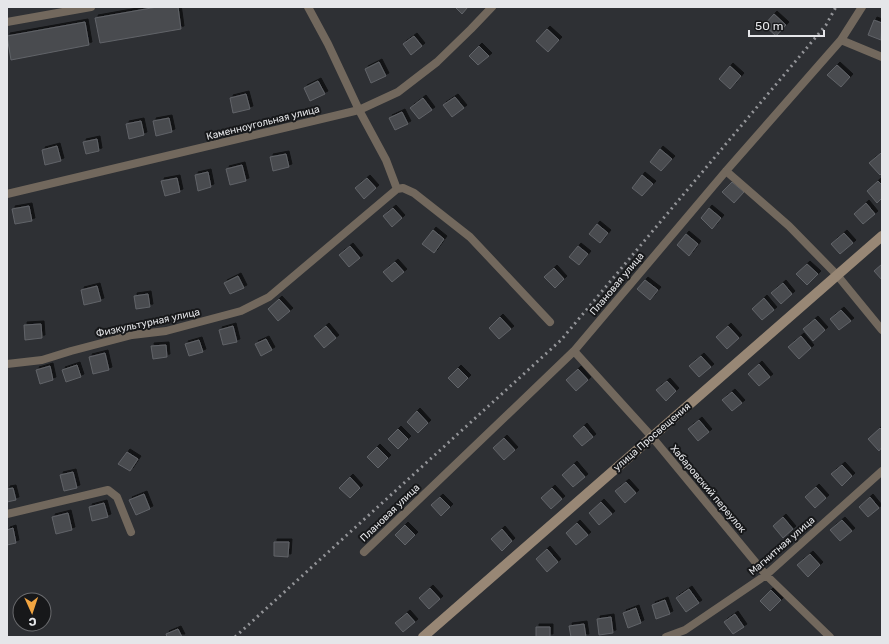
<svg xmlns="http://www.w3.org/2000/svg" width="889" height="644" font-family="Rubik,sans-serif">
<defs>
<filter id="shadow"><feDropShadow dx="3" dy="-3" stdDeviation="0" flood-color="#0009"/></filter>
</defs>
<rect width="100%" height="100%" fill="#2e3034"/>
<path fill="#494c50" stroke="#616368" filter="url(#shadow)" d="M 157,7 L 178,7 L 181,29 L 100,43 L 95,18 Z
M 455,7 L 468,7 L 462,14 Z
M 774,14 L 786,25 L 776,36 L 764,25 Z
M 874,20 L 882,23 L 881,40 L 868,35 Z
M 85,22 L 89,45 L 11,60 L 7,36 Z
M 547,29 L 559,40 L 548,52 L 536,41 Z
M 414,36 L 422,46 L 411,55 L 403,44 Z
M 479,46 L 489,56 L 478,65 L 469,56 Z
M 379,62 L 386,76 L 371,83 L 365,69 Z
M 837,65 L 850,77 L 841,87 L 827,75 Z
M 730,66 L 741,76 L 730,89 L 719,79 Z
M 318,81 L 325,94 L 310,101 L 304,88 Z
M 246,94 L 250,109 L 233,113 L 230,98 Z
M 455,97 L 464,108 L 452,117 L 443,105 Z
M 423,98 L 432,110 L 419,119 L 410,108 Z
M 402,112 L 408,124 L 395,130 L 389,118 Z
M 169,118 L 172,132 L 156,136 L 153,121 Z
M 141,121 L 144,135 L 129,139 L 126,124 Z
M 97,139 L 99,151 L 86,154 L 83,142 Z
M 57,146 L 61,161 L 45,165 L 42,150 Z
M 660,149 L 672,159 L 661,171 L 650,162 Z
M 881,153 L 882,155 L 882,173 L 880,175 L 869,163 Z
M 286,154 L 289,167 L 273,171 L 270,157 Z
M 242,165 L 246,181 L 230,185 L 226,169 Z
M 208,172 L 211,187 L 198,191 L 195,175 Z
M 642,175 L 653,184 L 642,196 L 632,188 Z
M 177,178 L 180,192 L 165,196 L 161,181 Z
M 367,178 L 376,188 L 364,199 L 355,188 Z
M 878,181 L 882,185 L 882,198 L 877,203 L 867,191 Z
M 732,182 L 744,192 L 734,203 L 722,192 Z
M 866,203 L 875,214 L 863,224 L 854,214 Z
M 29,206 L 32,221 L 15,224 L 12,209 Z
M 393,208 L 402,218 L 392,227 L 383,216 Z
M 709,208 L 721,218 L 712,229 L 701,218 Z
M 597,224 L 608,233 L 600,243 L 589,234 Z
M 433,230 L 444,239 L 434,253 L 422,244 Z
M 844,233 L 853,243 L 840,254 L 831,244 Z
M 686,234 L 698,244 L 689,256 L 677,245 Z
M 350,246 L 360,258 L 349,267 L 339,255 Z
M 578,246 L 588,254 L 579,265 L 569,257 Z
M 395,262 L 404,272 L 392,282 L 383,272 Z
M 807,264 L 818,274 L 807,285 L 796,274 Z
M 882,264 L 882,280 L 874,271 Z
M 554,268 L 564,279 L 555,288 L 544,277 Z
M 238,276 L 244,288 L 230,294 L 224,283 Z
M 645,280 L 658,290 L 650,300 L 637,289 Z
M 783,283 L 792,294 L 781,304 L 771,293 Z
M 97,286 L 101,301 L 84,305 L 81,290 Z
M 148,294 L 150,307 L 136,309 L 134,296 Z
M 764,298 L 774,310 L 762,320 L 752,309 Z
M 279,299 L 290,311 L 278,321 L 268,309 Z
M 841,310 L 851,321 L 839,330 L 830,319 Z
M 500,317 L 511,329 L 499,339 L 489,328 Z
M 815,319 L 825,330 L 813,341 L 803,329 Z
M 41,324 L 42,338 L 25,340 L 24,325 Z
M 233,326 L 237,342 L 223,345 L 219,330 Z
M 326,326 L 336,338 L 324,348 L 314,336 Z
M 728,326 L 739,338 L 727,349 L 716,337 Z
M 801,336 L 811,348 L 799,359 L 788,347 Z
M 266,339 L 272,350 L 261,356 L 255,344 Z
M 199,340 L 203,352 L 189,356 L 185,344 Z
M 166,345 L 167,357 L 153,359 L 151,346 Z
M 105,353 L 109,370 L 93,374 L 89,357 Z
M 701,356 L 711,367 L 699,377 L 689,366 Z
M 759,364 L 770,377 L 759,386 L 748,374 Z
M 77,365 L 81,377 L 66,382 L 62,370 Z
M 50,366 L 53,380 L 40,384 L 36,370 Z
M 458,368 L 468,378 L 458,388 L 448,378 Z
M 578,369 L 588,380 L 576,391 L 566,380 Z
M 667,381 L 676,391 L 666,401 L 656,390 Z
M 732,392 L 742,403 L 732,411 L 722,400 Z
M 417,411 L 428,423 L 418,433 L 407,422 Z
M 699,420 L 709,432 L 698,441 L 688,429 Z
M 584,426 L 593,437 L 582,446 L 573,436 Z
M 880,428 L 882,430 L 882,447 L 879,451 L 868,439 Z
M 398,429 L 408,439 L 398,449 L 388,439 Z
M 504,438 L 515,450 L 504,460 L 493,448 Z
M 377,447 L 388,458 L 378,468 L 367,457 Z
M 127,452 L 138,459 L 130,471 L 118,464 Z
M 574,464 L 585,477 L 573,487 L 562,475 Z
M 842,465 L 852,476 L 842,486 L 831,474 Z
M 73,472 L 77,488 L 64,491 L 60,475 Z
M 350,477 L 360,488 L 350,498 L 339,488 Z
M 626,482 L 636,493 L 625,503 L 615,491 Z
M 816,487 L 826,498 L 815,508 L 805,497 Z
M 13,488 L 16,500 L 7,502 L 7,489 Z
M 552,488 L 562,499 L 551,509 L 541,498 Z
M 144,494 L 150,509 L 136,515 L 129,500 Z
M 440,497 L 450,507 L 441,516 L 431,505 Z
M 870,497 L 879,508 L 868,517 L 859,507 Z
M 601,502 L 612,514 L 599,525 L 589,513 Z
M 104,503 L 108,517 L 92,521 L 89,507 Z
M 68,513 L 72,530 L 56,534 L 52,517 Z
M 783,517 L 793,529 L 783,538 L 773,526 Z
M 842,520 L 852,531 L 840,541 L 830,530 Z
M 577,523 L 588,535 L 576,545 L 566,533 Z
M 405,525 L 415,535 L 405,545 L 395,535 Z
M 13,528 L 16,543 L 7,545 L 7,530 Z
M 502,529 L 512,541 L 502,551 L 491,539 Z
M 274,542 L 289,542 L 288,557 L 274,556 Z
M 547,549 L 558,562 L 547,572 L 536,559 Z
M 810,554 L 820,565 L 808,577 L 797,565 Z
M 430,588 L 440,599 L 429,609 L 419,598 Z
M 689,589 L 699,603 L 686,612 L 676,598 Z
M 771,590 L 781,600 L 770,611 L 760,601 Z
M 665,600 L 670,614 L 656,619 L 652,605 Z
M 636,608 L 641,623 L 628,628 L 623,613 Z
M 407,613 L 415,622 L 403,632 L 395,623 Z
M 735,614 L 744,627 L 733,634 L 724,622 Z
M 611,617 L 613,633 L 599,635 L 597,619 Z
M 584,624 L 586,637 L 571,637 L 569,626 Z
M 536,627 L 550,627 L 550,637 L 536,637 Z
M 178,629 L 182,637 L 167,637 L 166,634 Z"/>
<g fill="none" stroke-linecap="round" stroke-linejoin="round">
<path stroke="#72685d" stroke-width="8" d="M 308,7 L 328,44 L 359,110 L 386,160 L 397,189 L 403,188 L 414,193 L 470,237 L 550,322
M 7,22 L 91,7
M 841,40 L 882,57
M 726,171 L 789,226 L 837,275 L 882,330
M 7,194 L 359,110 L 398,92 L 437,62 L 471,29 L 492,7
M 574,351 L 652,437 L 766,575 L 830,637
M 7,364 L 42,360 L 71,351 L 132,335 L 166,331 L 241,311 L 269,297 L 397,189
M 7,514 L 108,490 L 117,497 L 131,532
M 364,552 L 574,351 L 726,171 L 841,40 L 862,7
M 666,637 L 685,630 L 766,575 L 882,471"/>
<path stroke="#988775" stroke-width="10" d="M 423,637 L 882,236"/>
<path stroke="#949599" stroke-width="3" stroke-dasharray="2 4" stroke-linecap="butt" d="M 235,637 L 561,340 L 826,25 L 836,7"/>
</g>
<g text-anchor="middle" dominant-baseline="central" stroke-width="4" stroke-linejoin="round" paint-order="stroke">
<g font-size="10" fill="#e5e6e9" stroke="#17181a">
<text transform="translate(263 123) rotate(-14)">Каменноугольная улица</text>
<text transform="translate(617 284) rotate(-50)">Плановая улица</text>
<text transform="translate(148 323) rotate(-12)">Физкультурная улица</text>
<text transform="translate(652 437) rotate(-41)">улица Просвещения</text>
<text transform="translate(708 489) rotate(50)">Хабаровский переулок</text>
<text transform="translate(390 513) rotate(-44)">Плановая улица</text>
<text transform="translate(782 546) rotate(-41)">Магнитная улица</text>
</g>
</g>
<rect width="889" height="644" fill="none" stroke="#e5e6e9" stroke-width="16"/>
<g transform="translate(32 612) rotate(177)"><circle r="19" fill="#17181a" stroke="#696a6d"/>
<path d="M0-3L7 15L0 10L-7 15Z" fill="#f2a541"/>
<text y="-6" font-size="11" font-weight="bold" text-anchor="middle" fill="#e5e6e9">С</text>
</g>
<path d="M749 30v6h75v-6" fill="none" stroke="#e5e6e9" stroke-width="2"/>
<text x="755" y="30" font-size="12" fill="#e5e6e9" stroke="#17181a" stroke-width="3" paint-order="stroke">50 m</text>
</svg>
